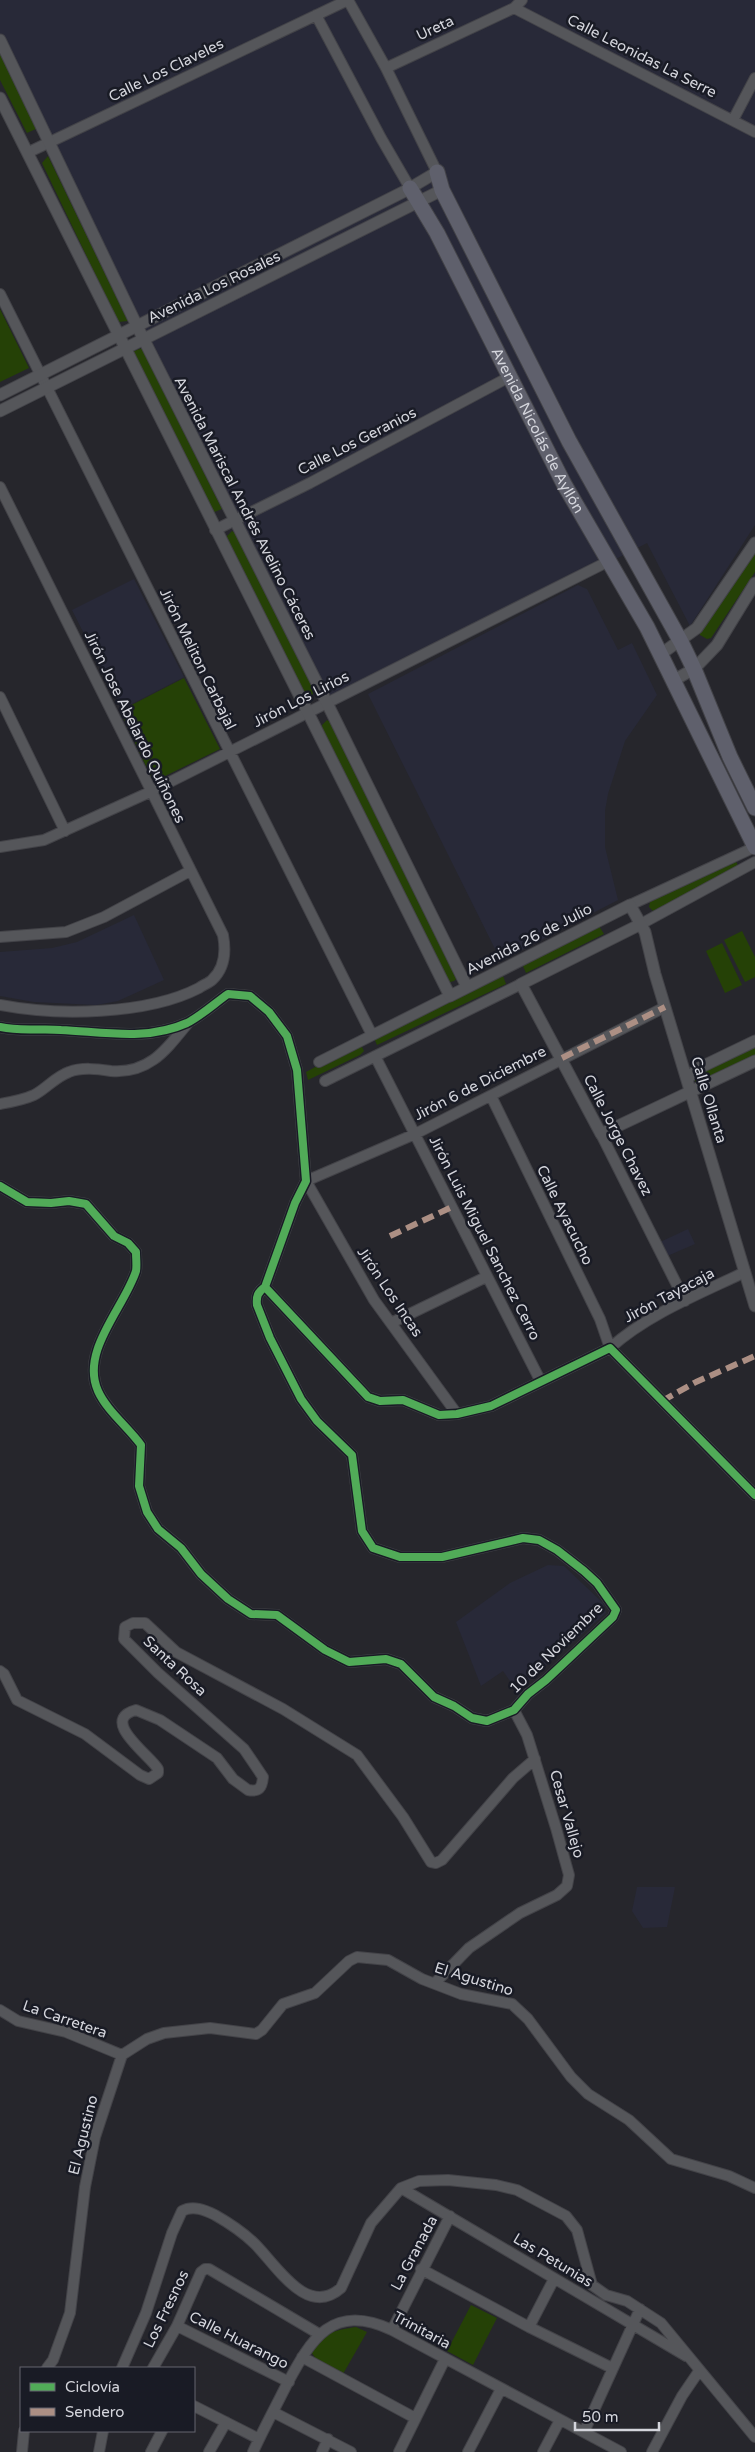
<svg xmlns="http://www.w3.org/2000/svg" width="755" height="2452" font-family="'Varela Round',sans-serif">
<rect width="100%" height="100%" fill="#26262c"/>
<path fill="#282938" d="M 0,0 L 755,0 L 755,525 L 690,626 L 647,543 L 333,704 L 234,510 L 0,37 Z
M 134,579 L 184,677 L 122,709 L 72,610 Z
M 578,585 L 587,589 L 618,650 L 632,643 L 657,695 L 625,741 L 608,794 L 605,811 L 605,847 L 618,900 L 501,961 L 368,694 Z
M 134,915 L 164,980 L 118,1001 L 96,1005 L 34,1002 L 0,996 L 0,952 L 52,948 L 77,942 Z
M 688,1229 L 695,1244 L 665,1257 L 658,1243 Z
M 548,1565 L 564,1566 L 603,1603 L 606,1613 L 517,1691 L 503,1671 L 481,1686 L 456,1622 L 510,1583 Z
M 637,1887 L 675,1887 L 667,1927 L 643,1928 L 632,1911 Z"/>
<path fill="#254106" d="M 0,54 L 38,128 L 27,133 L 0,80 Z
M 48,156 L 128,321 L 118,322 L 42,163 Z
M 0,309 L 29,368 L 0,382 Z
M 142,348 L 222,509 L 212,513 L 132,352 Z
M 232,531 L 238,535 L 311,680 L 313,692 L 312,699 L 305,695 L 228,542 L 227,536 Z
M 755,545 L 755,572 L 711,638 L 707,639 L 700,635 L 699,630 Z
M 184,678 L 220,749 L 157,780 L 152,779 L 120,711 Z
M 327,720 L 333,724 L 458,977 L 454,981 L 446,983 L 323,734 L 322,725 Z
M 735,859 L 739,868 L 653,911 L 649,907 L 650,902 Z
M 599,926 L 604,934 L 526,973 L 522,964 Z
M 742,931 L 755,957 L 755,977 L 745,982 L 724,940 Z
M 722,943 L 742,985 L 725,993 L 706,951 Z
M 503,976 L 506,984 L 377,1045 L 374,1038 Z
M 360,1043 L 364,1051 L 360,1055 L 308,1080 L 306,1072 Z
M 755,1046 L 755,1057 L 698,1084 L 694,1080 L 694,1076 Z
M 471,2305 L 497,2318 L 473,2365 L 447,2351 Z
M 356,2327 L 367,2332 L 343,2374 L 317,2360 L 311,2352 C 321,2333 336,2330 356,2327 Z"/>
<g fill="none" stroke-linecap="round" stroke-linejoin="round">
<g stroke="#434348" stroke-width="12">
<path id="minor" d="M 514,8 L 755,132
M 316,15 L 381,138 L 410,188
M 386,68 L 514,8 L 522,0
M 733,120 L 755,78
M 29,152 L 348,0 L 386,68 L 437,172
M 0,294 L 372,1035
M 0,487 L 223,935 C 226,951 225,968 212,980 C 209,983 203,985 199,988 C 147,1015 57,1016 0,1005
M 215,530 L 310,483 L 511,376
M 0,697 L 65,831
M 0,847 L 44,840 L 150,792 L 609,561
M 630,905 L 755,847
M 641,924 L 755,862
M 0,937 L 66,932 L 104,917 L 190,871
M 0,1027 C 20,1032 41,1028 61,1030 C 104,1032 147,1041 187,1023 C 201,1016 215,1003 228,994 L 250,996 L 269,1012 L 287,1036 L 297,1070 L 306,1181 L 295,1203 L 265,1287 L 368,1397 L 380,1401 L 403,1400 L 439,1415 L 457,1414 L 491,1406 L 610,1348 L 755,1495
M 375,1056 L 540,1380
M 319,1062 L 450,996
M 325,1081 L 521,984
M 491,1096 L 600,1319 L 610,1348 C 648,1314 699,1294 745,1272
M 0,1104 C 11,1102 23,1100 34,1095 C 46,1089 55,1077 69,1072 C 82,1067 97,1069 111,1071 C 149,1074 166,1050 188,1023
M 601,1134 L 685,1301
M 0,1186 L 27,1202 L 51,1203 L 69,1201 L 86,1204 L 114,1236 L 128,1243 L 136,1252 C 136,1259 137,1266 136,1271 C 124,1308 80,1351 98,1391 C 107,1411 128,1427 141,1445 L 139,1486 L 147,1512 L 158,1529 L 181,1548 L 201,1574 L 228,1599 L 251,1614 L 277,1615 L 325,1650 L 349,1662 L 386,1659 L 401,1664 L 434,1697 L 454,1706 L 472,1718 L 487,1721 L 514,1710 L 528,1694 L 546,1680 L 613,1617 L 616,1610 L 597,1583 L 584,1571 L 557,1550 L 539,1540 L 523,1538 L 442,1557 L 400,1557 L 373,1548 L 362,1531 L 352,1455 L 317,1421 L 301,1399 L 270,1338 L 257,1305 C 256,1296 258,1292 265,1287
M 391,1323 L 486,1277
M 457,1414 L 374,1300 L 306,1181 L 415,1134 L 665,1007
M 0,1671 L 4,1674 L 17,1700 L 85,1734 L 140,1775 L 149,1779 L 158,1773 L 158,1769 C 151,1756 98,1720 136,1710 L 160,1720 L 217,1758 L 233,1779 L 248,1790 C 259,1792 262,1788 263,1777 L 244,1749 L 158,1673 L 124,1639 L 125,1627 L 133,1623 L 145,1623 L 176,1652 L 283,1709 L 357,1755 L 403,1817 L 431,1862 L 436,1863 L 442,1860 L 513,1778 L 535,1759
M 435,1983 L 469,1948 L 520,1913 L 557,1895 L 567,1886 L 569,1875 L 556,1828 L 527,1735 L 514,1710
M 0,2010 L 18,2021 L 66,2032 L 122,2055
M 401,2188 L 686,2356
M 421,2269 L 529,2327 L 612,2368
M 177,2326 L 289,2382
M 529,2327 L 554,2279
M 392,2330 L 450,2216
M 302,2357 L 415,2418
M 47,2368 L 53,2360 L 70,2313 L 85,2187 L 95,2137 L 122,2055 L 147,2039 L 164,2033 L 210,2028 L 256,2034 L 262,2030 L 283,2004 L 315,1993 L 349,1961 L 357,1957 L 388,1960 L 422,1979 L 461,1994 L 512,2004 L 528,2019 L 571,2077 L 588,2094 L 629,2120 L 671,2159 L 729,2176 L 755,2188
M 122,2368 L 146,2313 L 172,2233 L 182,2211 C 193,2205 205,2210 215,2215 C 229,2223 243,2232 255,2244 C 277,2266 307,2318 341,2288 L 371,2223 L 401,2188 L 419,2181 L 448,2180 L 496,2185 L 517,2190 L 566,2216 L 577,2230 L 592,2285 L 606,2295 L 627,2301 L 661,2323 L 755,2437
M 153,2368 L 177,2326 L 201,2272 L 205,2269 L 209,2269 L 319,2334
M 194,2406 L 259,2439
M 273,2412 L 351,2452
M 584,2432 L 640,2309
M 22,2452 L 24,2431
M 99,2452 L 103,2431
M 151,2452 L 162,2431
M 209,2452 L 226,2422
M 253,2452 C 263,2430 275,2408 286,2386 C 311,2339 332,2302 392,2330 L 621,2452
M 322,2452 L 328,2439
M 399,2452 L 445,2359
M 468,2452 L 501,2389
M 543,2452 L 560,2420
M 652,2452 L 682,2396 L 699,2371"/>
</g>
<g stroke="#434348" stroke-width="13">
<path id="tertiary" d="M 0,40 L 137,326 L 327,703 L 467,987
M 0,98 L 450,996 L 630,905 L 645,932 L 655,974 L 755,1306
M 0,395 L 405,191 L 437,172
M 0,411 L 442,190
M 661,654 L 697,628 L 755,543
M 674,680 L 694,669 L 717,645 L 755,583
M 641,924 L 521,984 L 601,1134 L 755,1061
M 687,1079 L 699,1068 L 755,1041"/>
</g>
<g stroke="#434348" stroke-width="17">
<g id="primary">
<path d="M 437,172 L 442,190 L 569,441 L 681,642 L 694,669 L 730,757 L 755,808"/>
<path id="s1" d="M 410,188 L 437,233 L 564,484 L 647,627 L 755,847"/>
</g>
</g>
<use href="#minor" stroke="#55565a" stroke-width="10"/>
<use href="#tertiary" stroke="#55565a" stroke-width="11"/>
<use href="#primary" stroke="#5f606c" stroke-width="15"/>
<path stroke="#ac8f84" stroke-width="6" stroke-dasharray="12 6" stroke-linecap="butt" d="M 562,1058 L 665,1007
M 390,1236 L 452,1207
M 662,1401 L 696,1382 L 755,1356"/>
<g stroke="#191b25" stroke-width="11">
<path id="cycleway" d="M 0,1027 C 20,1032 41,1028 61,1030 C 104,1032 147,1041 187,1023 C 201,1016 215,1003 228,994 L 250,996 L 269,1012 L 287,1036 L 297,1070 L 306,1181 L 295,1203 L 265,1287 L 368,1397 L 380,1401 L 403,1400 L 439,1415 L 457,1414 L 491,1406 L 610,1348 L 755,1495
M 0,1186 L 27,1202 L 51,1203 L 69,1201 L 86,1204 L 114,1236 L 128,1243 L 136,1252 C 136,1259 137,1266 136,1271 C 124,1308 80,1351 98,1391 C 107,1411 128,1427 141,1445 L 139,1486 L 147,1512 L 158,1529 L 181,1548 L 201,1574 L 228,1599 L 251,1614 L 277,1615 L 325,1650 L 349,1662 L 386,1659 L 401,1664 L 434,1697 L 454,1706 L 472,1718 L 487,1721 L 514,1710 L 528,1694 L 546,1680 L 613,1617 L 616,1610 L 597,1583 L 584,1571 L 557,1550 L 539,1540 L 523,1538 L 442,1557 L 400,1557 L 373,1548 L 362,1531 L 352,1455 L 317,1421 L 301,1399 L 270,1338 L 257,1305 C 256,1296 258,1292 265,1287"/>
</g>
<use href="#cycleway" stroke="#51ab58" stroke-width="8"/>
</g>
<g text-anchor="middle" dominant-baseline="central" stroke-width="5" stroke-linejoin="round" paint-order="stroke">
<g font-size="15" fill="#d4d5dc" stroke="#191b25">
<text transform="translate(435 28) rotate(-25)">Ureta</text>
<text transform="translate(642 56) rotate(27)">Calle Leonidas La Serre</text>
<text transform="translate(166 70) rotate(-26)">Calle Los Claveles</text>
<text transform="translate(214 287) rotate(-26)">Avenida Los Rosales</text>
<text stroke="none"><textPath href="#s1" startOffset="274">Avenida Nicolás de Ayllón</textPath></text>
<text transform="translate(357 441) rotate(-27)">Calle Los Geranios</text>
<text transform="translate(245 508) rotate(63)">Avenida Mariscal Andrés Avelino Cáceres</text>
<text transform="translate(198 659) rotate(64)">Jirón Meliton Carbajal</text>
<text transform="translate(301 699) rotate(-27)">Jirón Los Lirios</text>
<text transform="translate(135 727) rotate(64)">Jirón Jose Abelardo Quiñones</text>
<text transform="translate(529 939) rotate(-27)">Avenida 26 de Julio</text>
<text transform="translate(480 1083) rotate(-27)">Jirón 6 de Diciembre</text>
<text transform="translate(709 1100) rotate(73)">Calle Ollanta</text>
<text transform="translate(618 1135) rotate(63)">Calle Jorge Chavez</text>
<text transform="translate(565 1215) rotate(64)">Calle Ayacucho</text>
<text transform="translate(485 1238) rotate(63)">Jirón Luis Miguel Sanchez Cerro</text>
<text transform="translate(390 1292) rotate(56)">Jirón Los Incas</text>
<text transform="translate(669 1295) rotate(-28)">Jirón Tayacaja</text>
<text transform="translate(556 1648) rotate(-44)">10 de Noviembre</text>
<text transform="translate(175 1666) rotate(43)">Santa Rosa</text>
<text transform="translate(567 1814) rotate(74)">Cesar Vallejo</text>
<text transform="translate(474 1979) rotate(17)">El Agustino</text>
<text transform="translate(65 2019) rotate(19)">La Carretera</text>
<text transform="translate(83 2135) rotate(-76)">El Agustino</text>
<text transform="translate(414 2253) rotate(-62)">La Granada</text>
<text transform="translate(553 2260) rotate(31)">Las Petunias</text>
<text transform="translate(166 2309) rotate(-64)">Los Fresnos</text>
<text transform="translate(422 2330) rotate(28)">Trinitaria</text>
<text transform="translate(239 2340) rotate(27)">Calle Huarango</text>
</g>
</g>
<rect x="20" y="2367" width="175" height="65" fill="#191b25" stroke="#64656e"/>
<rect x="30" y="2383" width="25" height="8" fill="#51ab58" stroke="#64656e"/>
<text x="65" y="2392" font-size="15" fill="#d4d5dc">Ciclovía</text>
<rect x="30" y="2408" width="25" height="8" fill="#ac8f84" stroke="#64656e"/>
<text x="65" y="2417" font-size="15" fill="#d4d5dc">Sendero</text>
<path d="M575 2422v8h84v-8" fill="none" stroke="#d4d5dc" stroke-width="2.5"/>
<text x="582" y="2422" font-size="15" fill="#d4d5dc" stroke="#191b25" stroke-width="4" paint-order="stroke">50 m</text>
</svg>
